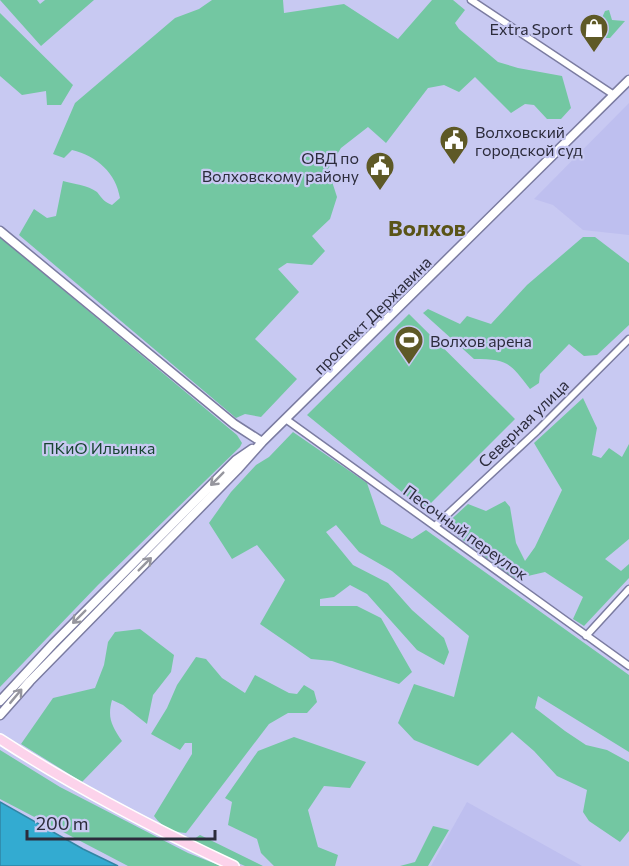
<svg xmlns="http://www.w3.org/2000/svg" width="629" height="866" font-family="Commissioner,sans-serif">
<rect width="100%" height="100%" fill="#c8c9f2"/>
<path fill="#bebfef" d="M 629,103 L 629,235 L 583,230 L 553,205 L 534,199 Z
M 467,802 L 582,866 L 431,866 Z"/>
<path fill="#73c7a2" d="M 0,0 L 37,0 L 40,4 L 45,0 L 94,0 L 41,46 Z
M 212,0 L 283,0 L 284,13 L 344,4 L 398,39 L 432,0 L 453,0 L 465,10 L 455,23 L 459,29 L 498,62 L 518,68 L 562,76 L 571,108 L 561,119 L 547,119 L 534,105 L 525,104 L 511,113 L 475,77 L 459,92 L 444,85 L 428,88 L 386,143 L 368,127 L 341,148 L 328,169 L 337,197 L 330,219 L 312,236 L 325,251 L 312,265 L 287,263 L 278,269 L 299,292 L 255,339 L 297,379 L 261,417 L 245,414 L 236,418 L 19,235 L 34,209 L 47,218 L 56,216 L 63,181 C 73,184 88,185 97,192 C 102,198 104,202 112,205 L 120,198 C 116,173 97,156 72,150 L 64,158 L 53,154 L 75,103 L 175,18 L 199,9 Z
M 609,10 L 612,20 L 625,21 L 610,38 L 606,38 L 598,27 L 605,11 Z
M 0,13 L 73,85 L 61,105 L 47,105 L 46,91 L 22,95 L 0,76 Z
M 0,237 L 237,435 L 242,443 L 240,447 L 98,585 L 0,687 Z
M 583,237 L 595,237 L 629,263 L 629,325 L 597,355 L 584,356 L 569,344 L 540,374 L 539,383 L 530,389 C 510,363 508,359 474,359 L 423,313 L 428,309 L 460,324 L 467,316 L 491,324 L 527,285 Z
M 409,314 L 515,419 L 424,510 L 307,415 Z
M 583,398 L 597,428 L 592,455 L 601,458 L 609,448 L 622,457 L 629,444 L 629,539 L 605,559 L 621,571 L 629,564 L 629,578 L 584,626 L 573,619 L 583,597 L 545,572 L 515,579 L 444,526 L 468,504 L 486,511 L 505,501 L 510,507 L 516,543 L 525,561 L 535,547 L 562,490 L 534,443 Z
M 293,432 L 367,483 L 381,524 L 412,539 L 426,530 L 629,675 L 629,752 L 538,696 L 535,708 L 565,731 L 586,745 L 607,750 L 629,762 L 629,831 L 620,842 L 589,821 L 583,812 L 587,790 L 557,776 L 534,751 L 512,732 L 478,766 L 414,740 L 398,723 L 414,684 L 454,697 L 469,636 L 392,571 L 359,552 L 336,525 L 326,532 L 353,565 L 388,583 L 412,610 L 444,638 L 449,652 L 444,665 L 417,650 L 367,594 L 350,585 L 334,597 L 320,599 L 320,606 L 357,606 L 381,618 L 412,672 L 399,684 L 332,661 L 311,659 L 260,624 L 285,580 L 257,545 L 232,559 L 209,523 L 231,492 L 256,465 L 269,457 Z
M 140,629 L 174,655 L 171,672 L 153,695 L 147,724 L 123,705 L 112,700 C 107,718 112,726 122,741 L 82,782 L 21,744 L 53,698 L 95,688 L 104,665 L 108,642 L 115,632 Z
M 196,657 L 206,659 L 222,678 L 245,693 L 255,675 L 289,693 L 297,694 L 304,685 L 314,691 L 317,702 L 307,713 L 288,713 L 269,724 L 186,833 C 172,832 163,828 154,816 L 192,754 L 192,743 L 185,743 L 180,750 L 151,734 L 167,708 L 177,685 Z
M 294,737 L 366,762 L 350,788 L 324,786 L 308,810 L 318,847 L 338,855 L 335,866 L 274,866 L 261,853 L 257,839 L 228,825 L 232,802 L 225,798 L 258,751 Z
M 0,750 L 60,787 L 188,853 L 221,866 L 128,866 L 0,799 Z
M 433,826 L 449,830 L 428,866 L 400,866 L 415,862 Z
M 200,835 L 263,866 L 245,866 L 190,842 Z"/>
<path fill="#33abd1" stroke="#3185a4" stroke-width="1.5" d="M 0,802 L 83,849 L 118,866 L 0,866 Z"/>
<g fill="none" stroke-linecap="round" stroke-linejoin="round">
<g stroke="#7b7ca1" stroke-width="9">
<path id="minor" d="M 471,0 L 614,95
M 287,420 L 629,666
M 435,526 L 537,431 L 629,339
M 586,636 L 629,589"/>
</g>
<g stroke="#7b7ca1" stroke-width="11">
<path id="secondary" d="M 0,231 L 234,424 L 262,442
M 0,701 L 53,644 L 236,460 L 252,449
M 0,715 L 30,681 L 237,470 L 262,442 L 629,80"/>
</g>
<g stroke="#fff" stroke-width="12">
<path id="primary" d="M 0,739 C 75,788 153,828 234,866"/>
</g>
<use href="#minor" stroke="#fff" stroke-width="6"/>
<use href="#secondary" stroke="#fff" stroke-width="8"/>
<use href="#primary" stroke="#fcd3eb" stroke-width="9"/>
</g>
<defs><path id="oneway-shaft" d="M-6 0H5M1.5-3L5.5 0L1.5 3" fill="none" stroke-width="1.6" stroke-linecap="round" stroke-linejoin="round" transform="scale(1.5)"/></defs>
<g stroke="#96969e">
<use href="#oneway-shaft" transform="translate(217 479) rotate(135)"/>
<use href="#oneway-shaft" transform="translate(145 564) rotate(-45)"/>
<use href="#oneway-shaft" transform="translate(79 617) rotate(135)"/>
<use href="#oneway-shaft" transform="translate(16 696) rotate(-50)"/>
</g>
<defs>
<g id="shop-pin" transform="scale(1.5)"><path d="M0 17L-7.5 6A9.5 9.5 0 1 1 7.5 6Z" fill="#5e5926" stroke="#c8c9f2"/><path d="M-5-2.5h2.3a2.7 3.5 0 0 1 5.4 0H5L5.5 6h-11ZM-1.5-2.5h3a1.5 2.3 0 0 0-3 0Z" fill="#fff"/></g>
<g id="civic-pin" transform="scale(1.5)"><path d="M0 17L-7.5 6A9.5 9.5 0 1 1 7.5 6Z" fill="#5e5926" stroke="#c8c9f2"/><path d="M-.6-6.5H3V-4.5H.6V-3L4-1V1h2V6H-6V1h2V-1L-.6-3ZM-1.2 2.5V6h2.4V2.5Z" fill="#fff"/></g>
<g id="stadium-pin" transform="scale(1.5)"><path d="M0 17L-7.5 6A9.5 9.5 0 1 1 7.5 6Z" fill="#5e5926" stroke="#c8c9f2"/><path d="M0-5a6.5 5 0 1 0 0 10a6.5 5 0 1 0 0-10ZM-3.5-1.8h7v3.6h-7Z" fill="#fff"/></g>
</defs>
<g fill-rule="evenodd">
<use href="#shop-pin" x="594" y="28"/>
<use href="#civic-pin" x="454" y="140"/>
<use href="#civic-pin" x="380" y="166"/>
<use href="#stadium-pin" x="409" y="340"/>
</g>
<g text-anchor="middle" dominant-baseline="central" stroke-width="4.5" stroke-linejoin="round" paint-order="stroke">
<g font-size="16" fill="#2c2c3c" stroke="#c8c9f2" text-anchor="end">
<text x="573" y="28">Extra Sport</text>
<text x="475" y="131" text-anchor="start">Волховский<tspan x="475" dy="18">городской суд</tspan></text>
<text x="359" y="157">ОВД по<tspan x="359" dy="18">Волховскому району</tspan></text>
<text x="430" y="340" text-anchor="start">Волхов арена</text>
</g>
<g font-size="16" fill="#2c2c3c" stroke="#c8c9f2">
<text transform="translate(372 315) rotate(-45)">проспект Державина</text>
<text transform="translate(523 423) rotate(-44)">Северная улица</text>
<text transform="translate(466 532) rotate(36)">Песочный переулок</text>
</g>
<g font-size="16" fill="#184432" stroke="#c8c9f2">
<text x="99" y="447">ПКиО Ильинка</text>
</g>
<g font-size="22" font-weight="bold" fill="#5a5417" stroke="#c8c9f2">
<text x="427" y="227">Волхов</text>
</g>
</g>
<path d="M27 830v9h188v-9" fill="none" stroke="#2c2c3c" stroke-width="3"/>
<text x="36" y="830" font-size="18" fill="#2c2c3c" stroke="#c8c9f2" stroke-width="4.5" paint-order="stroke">200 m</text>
</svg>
